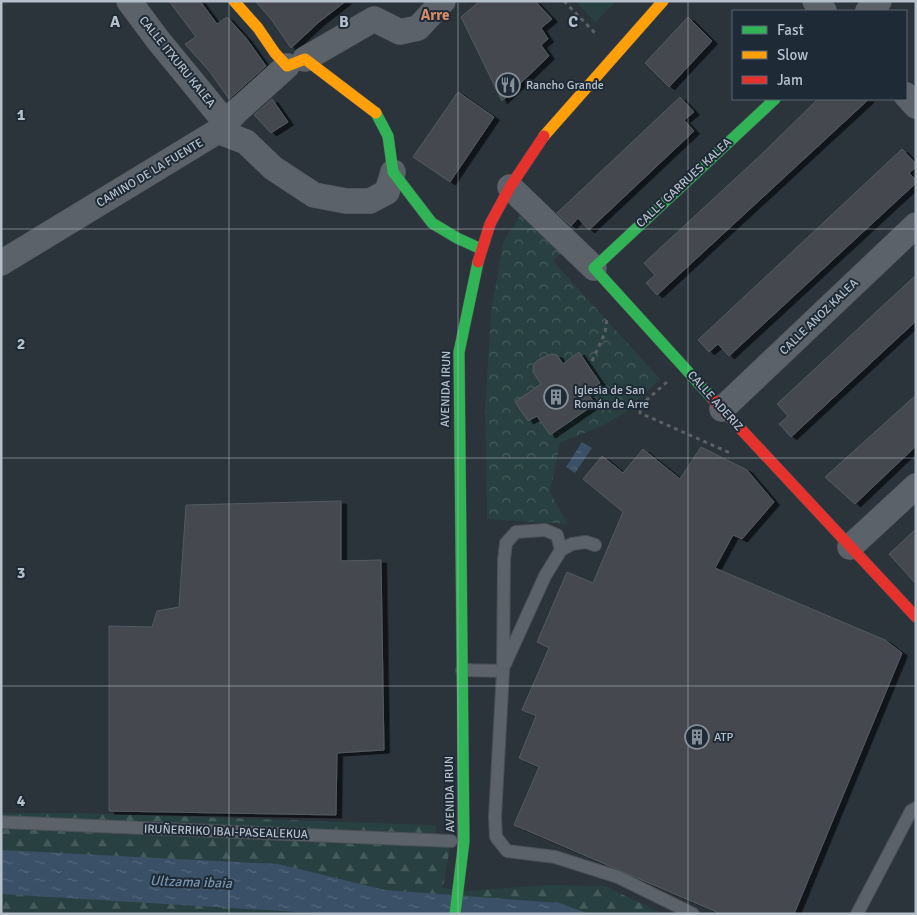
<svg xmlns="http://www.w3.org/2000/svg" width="917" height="915" font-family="Signika,sans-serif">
<defs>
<pattern id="forest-firs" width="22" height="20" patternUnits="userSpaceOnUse" patternTransform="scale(1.25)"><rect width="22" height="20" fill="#284041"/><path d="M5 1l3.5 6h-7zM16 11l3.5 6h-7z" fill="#455a5b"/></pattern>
<pattern id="park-crowns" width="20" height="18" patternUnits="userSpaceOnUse" patternTransform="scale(1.25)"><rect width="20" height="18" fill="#284041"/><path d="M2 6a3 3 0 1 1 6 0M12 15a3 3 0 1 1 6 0" fill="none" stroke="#455a5b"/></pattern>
<pattern id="water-ripples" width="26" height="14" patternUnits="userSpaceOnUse" patternTransform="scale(1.25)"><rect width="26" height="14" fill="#3a5066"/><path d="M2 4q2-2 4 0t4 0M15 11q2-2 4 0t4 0" fill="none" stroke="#54677b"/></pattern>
<filter id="shadow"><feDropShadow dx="5.5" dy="3" stdDeviation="0" flood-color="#0009"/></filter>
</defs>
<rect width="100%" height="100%" fill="#2b333b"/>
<path fill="#284041" d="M 575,1 L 617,1 L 595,22 Z"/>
<path fill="url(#forest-firs)" d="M 1,813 L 78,813 L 436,825 L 435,842 L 451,841 L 443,888 L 467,891 L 547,885 L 605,886 L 663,914 L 1,914 Z"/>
<path fill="url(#park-crowns)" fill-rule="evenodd" d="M 533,195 L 573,240 L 553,261 L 660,379 L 624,413 L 602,426 L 560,443 L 550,492 L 568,524 L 487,519 L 485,408 L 491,313 L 503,243 ZM 580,353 L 600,383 L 587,392 L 550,435 L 537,416 L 528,421 L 515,402 L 541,384 L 533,372 C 535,360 544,353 557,355 L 563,364 Z"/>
<path fill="url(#water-ripples)" d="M 582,442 L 592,448 L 575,473 L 566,467 Z
M 1,850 L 278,864 L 385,890 L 560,903 L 589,914 L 331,914 L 1,894 Z"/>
<path fill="#444a50" stroke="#535a62" filter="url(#shadow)" d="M 169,1 L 200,1 L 217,24 L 227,17 L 246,38 L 266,66 L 229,99 L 210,72 L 185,44 L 196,37 Z
M 255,1 L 346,1 L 319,22 L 291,48 L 271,19 Z
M 480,1 L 535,1 L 552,19 L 541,28 L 548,39 L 541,45 L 549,56 L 502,101 L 461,17 Z
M 688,17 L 712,41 L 669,87 L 645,63 Z
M 458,92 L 494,117 L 450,182 L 413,157 Z
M 680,97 L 694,112 L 684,120 L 694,131 L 589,230 L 578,218 L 571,226 L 557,213 Z
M 272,99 L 288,122 L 271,133 L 254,115 Z
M 818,99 L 869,99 L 657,295 L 646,283 L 655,275 L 644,263 L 764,152 Z
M 902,149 L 916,164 L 916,167 L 909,173 L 916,180 L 916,183 L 729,356 L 718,344 L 709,352 L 698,340 Z
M 916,275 L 916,321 L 791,437 L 779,424 L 788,416 L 777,404 Z
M 579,352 L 600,383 L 587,392 L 595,404 L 550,435 L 537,416 L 528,421 L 515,402 L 541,384 L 533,372 L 534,364 L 538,360 L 551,354 L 557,355 L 563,364 Z
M 916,395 L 916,446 L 855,504 L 825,477 Z
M 701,447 L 747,470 L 774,502 L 742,539 L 733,535 L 715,568 L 885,640 L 902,653 L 794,914 L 721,914 L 514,825 L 539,767 L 519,758 L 536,716 L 522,710 L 549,648 L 537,642 L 567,572 L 593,583 L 623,512 L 583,479 L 602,456 L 623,473 L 643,449 L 680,479 Z
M 341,501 L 341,561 L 381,560 L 384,750 L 337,753 L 336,815 L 109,811 L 109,626 L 152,627 L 157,611 L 179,607 L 186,505 Z
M 916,529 L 916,584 L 889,554 Z"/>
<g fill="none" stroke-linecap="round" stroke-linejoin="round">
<g stroke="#494f55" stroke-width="14">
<path id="lane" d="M 505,664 L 545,576 L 561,550 L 572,544 L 586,542 L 595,545
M 462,670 L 503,671 L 495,817 L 496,837 L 507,851 L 555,857 L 618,877 L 693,914
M 503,671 L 504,560 L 506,543 L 516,532 L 545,530 L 557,535 L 561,550
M 1,822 L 451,841
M 857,914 L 911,811 L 916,808"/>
</g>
<g stroke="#494f55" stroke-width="26">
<path id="street" d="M 129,1 L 158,40 L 226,123
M 815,1 L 824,11
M 868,11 L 879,1
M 305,59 L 374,19 L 400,32 L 418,28 L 443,1
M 906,95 L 916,106
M 218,131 L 246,142 L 273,168 L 314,195 L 346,201 L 370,201 L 387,192 L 393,172
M 510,187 L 594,268
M 1,263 L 218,131 L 237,111 L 287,66
M 722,409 L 916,225
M 850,547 L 916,486"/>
</g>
<g stroke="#494f55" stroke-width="12">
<path id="fast" d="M 376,113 L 388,136 L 393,172 L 432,223 L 457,238 L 481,249
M 712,398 L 594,268 L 775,99
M 455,914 L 464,841 L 459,352 L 478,262"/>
</g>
<g stroke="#494f55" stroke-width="12">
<path id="slow" d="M 234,1 L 258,28 L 275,53 L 287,66 L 305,59 L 376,113
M 544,136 L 663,1"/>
</g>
<g stroke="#494f55" stroke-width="12">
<path id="jam" d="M 478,262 L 490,224 L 510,187 L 544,136
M 712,398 L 916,617"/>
</g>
<path stroke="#5a6065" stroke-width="3" stroke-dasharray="4 4" stroke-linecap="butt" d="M 564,1 L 595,33
M 592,361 L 605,333 L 607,318
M 667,382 L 641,405 L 640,413 L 730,453"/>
<use href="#lane" stroke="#5c6269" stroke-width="12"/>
<use href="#street" stroke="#5c6269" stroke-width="25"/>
<use href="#fast" stroke="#30b455" stroke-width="11"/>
<use href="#slow" stroke="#ff9f0a" stroke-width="11"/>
<use href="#jam" stroke="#e5322d" stroke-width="11"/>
</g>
<path fill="none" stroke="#b6c0cb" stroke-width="1" stroke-opacity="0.55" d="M 229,1 L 229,914M 458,1 L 458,914M 688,1 L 688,914M 1,229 L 916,229M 1,458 L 916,458M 1,686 L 916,686"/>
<defs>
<g id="restaurant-ring" transform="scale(1.25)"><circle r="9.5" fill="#1e2a36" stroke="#858f99" stroke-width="1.5"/><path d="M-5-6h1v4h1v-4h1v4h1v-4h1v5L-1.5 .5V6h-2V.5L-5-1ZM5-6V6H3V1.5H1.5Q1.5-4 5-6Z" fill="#858f99"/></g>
<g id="building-ring" transform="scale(1.25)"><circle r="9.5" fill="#1e2a36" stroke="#858f99" stroke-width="1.5"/><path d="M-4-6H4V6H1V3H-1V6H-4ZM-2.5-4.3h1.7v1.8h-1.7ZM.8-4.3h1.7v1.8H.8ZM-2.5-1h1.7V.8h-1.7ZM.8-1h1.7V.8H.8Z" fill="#858f99"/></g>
</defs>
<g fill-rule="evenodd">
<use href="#restaurant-ring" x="508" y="85"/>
<use href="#building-ring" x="556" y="397"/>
<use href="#building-ring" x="697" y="737"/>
</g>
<g text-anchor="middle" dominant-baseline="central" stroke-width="4" stroke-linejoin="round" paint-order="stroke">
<g font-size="12" fill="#b6c0cb" stroke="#1e2a36">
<text transform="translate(177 62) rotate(51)">CALLE ITXURU KALEA</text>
<text transform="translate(150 173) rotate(-31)">CAMINO DE LA FUENTE</text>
<text transform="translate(684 183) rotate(-43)">CALLE GARRUES KALEA</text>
<text transform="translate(819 317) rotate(-44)">CALLE ANOZ KALEA</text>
<text transform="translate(446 389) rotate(-89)">AVENIDA IRUN</text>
<text transform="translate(715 401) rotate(48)">CALLE ADERIZ</text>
<text transform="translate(450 794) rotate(-91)">AVENIDA IRUN</text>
<text transform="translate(226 832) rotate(2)">IRUÑERRIKO IBAI-PASEALEKUA</text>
</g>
<g font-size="12" fill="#b6c0cb" stroke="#1e2a36" text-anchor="start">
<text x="526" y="85">Rancho Grande</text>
<text x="574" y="390">Iglesia de San<tspan x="574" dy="14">Román de Arre</tspan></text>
<text x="714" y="737">ATP</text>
</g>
<g font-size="14" font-style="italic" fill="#7694ae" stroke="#1e2a36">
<text transform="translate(191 882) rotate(2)">Ultzama ibaia</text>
</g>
<g font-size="15" font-weight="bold" fill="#d78c65" stroke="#1e2a36">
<text x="435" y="15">Arre</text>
</g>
</g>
<g font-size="16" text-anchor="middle" font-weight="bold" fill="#b6c0cb" stroke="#1e2a36" stroke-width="4" stroke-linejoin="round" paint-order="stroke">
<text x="115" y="27">A</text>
<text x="344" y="27">B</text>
<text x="573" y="27">C</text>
<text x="21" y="120">1</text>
<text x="21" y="349">2</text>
<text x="21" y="578">3</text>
<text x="21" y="806">4</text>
</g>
<rect width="917" height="915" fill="none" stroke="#b6c0cb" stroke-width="5"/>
<rect x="732" y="10" width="175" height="90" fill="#1e2a36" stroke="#5b6672"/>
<rect x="742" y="26" width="25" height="8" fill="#30b455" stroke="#5b6672"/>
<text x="777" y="35" font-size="15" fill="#b6c0cb">Fast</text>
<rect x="742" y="51" width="25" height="8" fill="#ff9f0a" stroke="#5b6672"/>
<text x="777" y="60" font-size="15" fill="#b6c0cb">Slow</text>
<rect x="742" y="76" width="25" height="8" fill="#e5322d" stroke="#5b6672"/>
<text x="777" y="85" font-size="15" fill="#b6c0cb">Jam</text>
</svg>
